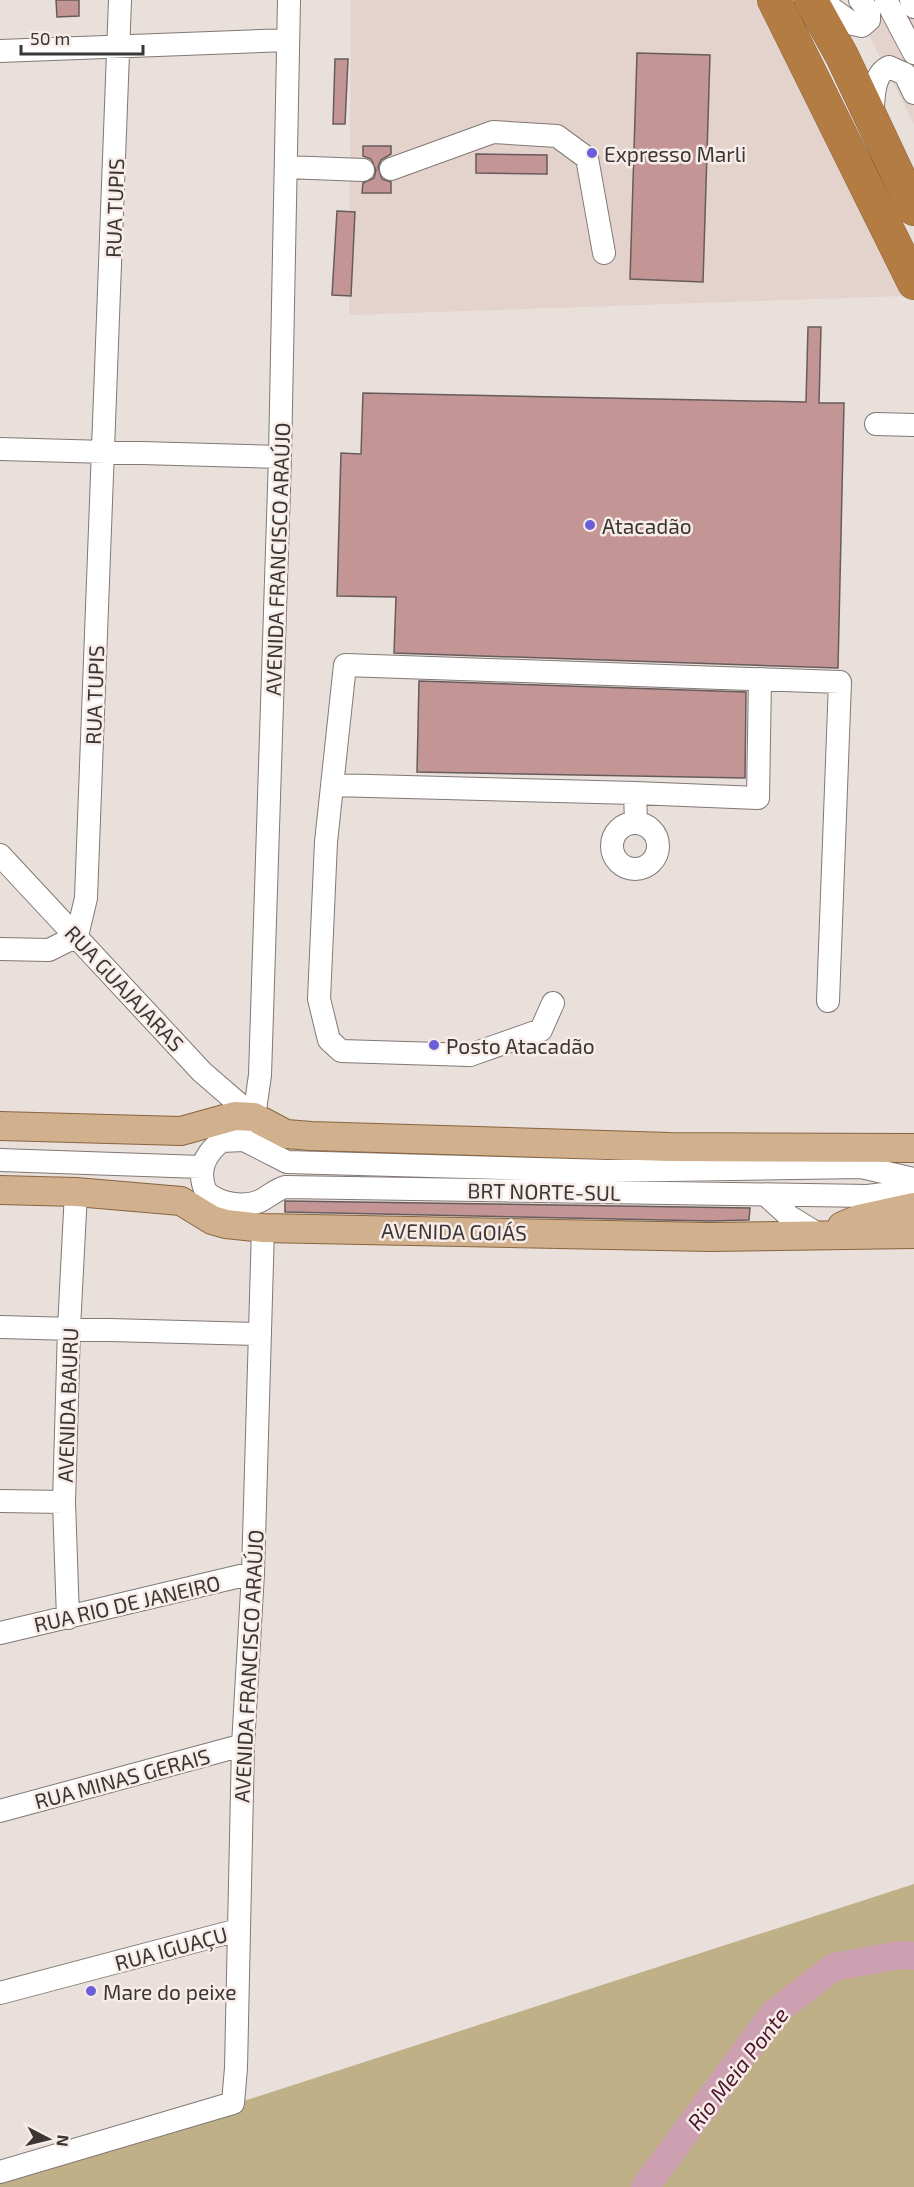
<svg xmlns="http://www.w3.org/2000/svg" width="914" height="2187" font-family="'Exo 2',sans-serif">
<rect width="100%" height="100%" fill="#e9dfdb"/>
<path fill="#e4d2cc" d="M 351,0 L 763,0 L 903,296 L 349,315 Z
M 851,0 L 914,0 L 914,124 Z"/>
<path fill="#c0b088" d="M 914,1884 L 914,2187 L 0,2187 L 0,2180 Z"/>
<g fill="none" stroke-linecap="round" stroke-linejoin="round">
<path stroke="#cda0b1" stroke-width="28" d="M 645,2187 L 774,2013 L 834,1967 L 899,1955 L 914,1956"/>
</g>
<path fill="#c49595" stroke="#665c5c" stroke-width="1.5" d="M 56,0 L 79,0 L 79,16 L 57,17 Z
M 637,53 L 710,55 L 703,282 L 630,279 Z
M 335,59 L 348,59 L 345,124 L 333,124 Z
M 363,146 L 391,146 L 391,154 L 381,160 L 378,167 L 382,179 L 391,182 L 391,193 L 362,193 L 363,183 L 374,178 L 376,170 L 371,159 L 363,156 Z
M 476,154 L 547,155 L 547,174 L 476,173 Z
M 337,211 L 355,212 L 351,296 L 332,295 Z
M 808,327 L 821,327 L 819,403 L 844,403 L 838,668 L 394,653 L 396,597 L 337,596 L 341,453 L 361,454 L 363,393 L 806,402 Z
M 419,681 L 746,692 L 745,778 L 417,772 Z
M 285,1201 L 287,1201 L 750,1208 L 749,1220 L 710,1221 L 285,1212 Z"/>
<g fill="none" stroke-linecap="round" stroke-linejoin="round">
<g stroke="#817874" stroke-width="24">
<path id="minor" d="M 820,0 L 853,24 L 862,26 L 869,20 L 869,12 L 860,0
M 886,0 L 914,53
M 911,0 L 914,7
M 0,51 L 288,40
M 872,120 C 874,104 871,75 889,67 L 905,74 L 914,93
M 286,167 L 363,170
M 391,169 L 493,132 L 557,136 L 587,158 L 604,253
M 876,424 L 914,425
M 0,449 L 280,457
M 332,785 L 635,793
M 636,822 L 635,793 L 758,798 L 760,679
M612 846a23 23 0 1 1 46 0a23 23 0 1 1-46 0Z
M 0,855 L 202,1072 L 254,1117
M 77,936 L 86,898 L 120,0
M 0,949 L 49,950 L 77,936
M 553,1003 L 541,1030 L 470,1055 L 341,1051 L 329,1040 L 319,999 L 326,842 L 345,665 L 840,682 L 828,1001
M 254,1117 L 260,1075 L 280,457 L 289,0
M 254,1117 C 229,1136 189,1154 206,1192 C 220,1204 243,1208 260,1201 C 270,1196 275,1190 285,1187 L 868,1196 L 914,1190
M 221,1141 L 244,1140 L 287,1162 L 609,1171 L 861,1167 L 914,1179
M 0,1160 L 201,1167
M 766,1195 L 790,1217 L 821,1236
M 0,1327 L 259,1334
M 0,1501 L 64,1502
M 68,1618 L 64,1502 L 69,1328 L 76,1192
M 0,1633 L 253,1573
M 0,1811 L 243,1745
M 0,1993 L 238,1930
M 0,2172 L 233,2103 L 236,2068 L 243,1745 L 253,1573 L 263,1228"/>
</g>
<g stroke="#89643e" stroke-width="30">
<path id="major" d="M 0,1126 L 181,1131 L 235,1116 L 254,1117 L 286,1134 L 311,1136 L 670,1147 L 914,1148
M 0,1190 L 76,1192 L 181,1201 L 212,1220 L 226,1224 L 263,1228 L 710,1237 L 914,1234
M 842,1226 L 859,1219 L 914,1207"/>
</g>
<g stroke="#89643e" stroke-width="34">
<path id="highway" d="M 774,0 L 914,283
M 811,0 L 842,56 L 914,209"/>
</g>
<use href="#minor" stroke="#fff" stroke-width="22"/>
<use href="#major" stroke="#d1b08e" stroke-width="28"/>
<use href="#highway" stroke="#b37c43" stroke-width="33"/>
</g>
<g fill="#6b5fd9" stroke="#f7ece8" stroke-width="2">
<circle cx="592" cy="153" r="6"/>
<circle cx="590" cy="525" r="6"/>
<circle cx="434" cy="1045" r="6"/>
<circle cx="91" cy="1991" r="6"/>
</g>
<g text-anchor="middle" dominant-baseline="central" stroke-width="5" stroke-linejoin="round" paint-order="stroke">
<g font-size="21" fill="#3a3635" stroke="#f7ece8" text-anchor="start">
<text x="604" y="153">Expresso Marli</text>
<text x="602" y="525">Atacadão</text>
<text x="446" y="1045">Posto Atacadão</text>
<text x="103" y="1991">Mare do peixe</text>
</g>
<g font-size="21" fill="#3a3635" stroke="#f7ece8">
<text transform="translate(114 208) rotate(-88)">RUA TUPIS</text>
<text transform="translate(277 559) rotate(-88)">AVENIDA FRANCISCO ARAÚJO</text>
<text transform="translate(94 695) rotate(-88)">RUA TUPIS</text>
<text transform="translate(125 988) rotate(47)">RUA GUAJAJARAS</text>
<text transform="translate(544 1191) rotate(1)">BRT NORTE-SUL</text>
<text transform="translate(454 1231) rotate(1)">AVENIDA GOIÁS</text>
<text transform="translate(67 1405) rotate(-88)">AVENIDA BAURU</text>
<text transform="translate(127 1603) rotate(-13)">RUA RIO DE JANEIRO</text>
<text transform="translate(248 1666) rotate(-87)">AVENIDA FRANCISCO ARAÚJO</text>
<text transform="translate(122 1778) rotate(-15)">RUA MINAS GERAIS</text>
<text transform="translate(171 1948) rotate(-15)">RUA IGUAÇU</text>
</g>
<g font-size="22" font-style="italic" fill="#4e1731" stroke="#f7ece8">
<text transform="translate(737 2068) rotate(-52)">Rio Meia Ponte</text>
</g>
</g>
<g transform="translate(48 2139) rotate(97)" stroke="#f7ece8" stroke-width="4.5" paint-order="stroke">
<path d="M0-4.5L10 22L0 15L-10 22Z" fill="#3a3635"/>
<text y="-9" font-size="16" font-weight="bold" text-anchor="middle" fill="#3a3635">N</text>
</g>
<path d="M21 45v9h122v-9" fill="none" stroke="#3a3635" stroke-width="3"/>
<text x="30" y="45" font-size="18" fill="#3a3635" stroke="#f7ece8" stroke-width="4.5" paint-order="stroke">50 m</text>
</svg>
